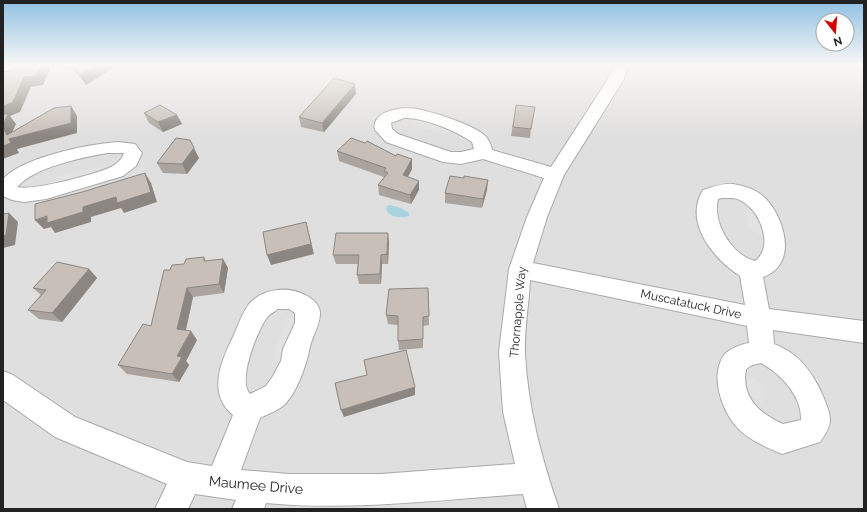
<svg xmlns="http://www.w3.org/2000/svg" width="867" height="512" font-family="Raleway,sans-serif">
<rect width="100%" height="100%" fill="#f2efe9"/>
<path fill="#e0dfdf" d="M 3,65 L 864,65 L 864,509 L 3,509 Z"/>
<path fill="#e2e2e2" d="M 424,120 L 457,127 L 443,135 L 412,124 Z
M 101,166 L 96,178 L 50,190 L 58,176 Z
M 746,210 L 770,220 L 775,241 L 749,230 Z
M 287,317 L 305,326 L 290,371 L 273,357 Z
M 733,367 L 764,386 L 762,403 L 731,382 Z"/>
<path fill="#aad3df" d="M 390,205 L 401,208 L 409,213 L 409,216 C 401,219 388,217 386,209 L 387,206 Z"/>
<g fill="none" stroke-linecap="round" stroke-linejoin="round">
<g stroke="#a9a9a9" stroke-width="2">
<path id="minor" d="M 614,65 L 628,65 L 624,79 L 564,175 L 547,217 L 533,263 L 745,305 L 740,276 C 714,259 683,223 703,190 C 713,187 723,183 733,184 C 745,186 758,190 766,199 C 785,219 798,265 763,277 L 769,309 L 864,321 L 864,343 L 773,330 L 774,344 C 799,353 813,373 823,396 C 826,404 830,412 830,420 C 830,428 824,436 820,442 L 782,454 C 766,447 746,439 735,425 C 721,408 710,375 724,355 C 729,349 741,344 749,343 L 747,326 L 530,280 C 529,303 524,330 525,354 C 528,408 541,457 559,509 L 527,509 L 523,494 C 438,500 350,511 266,503 L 264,509 L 232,509 L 236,500 L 195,494 L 188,509 L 155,509 L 167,484 L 55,437 L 3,400 L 3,371 L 13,375 L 75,417 L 187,462 L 212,466 L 233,415 C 207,394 221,361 233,337 C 238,326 242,313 249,304 C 263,288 288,286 305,295 C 312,298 320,305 320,313 C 320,327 311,337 309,351 C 306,366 297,391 286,403 C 280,410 268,414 260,418 L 241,470 L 289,474 L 381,474 L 515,464 L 503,412 L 499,352 L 509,269 L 527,217 L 544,178 L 483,159 L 461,164 L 443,162 L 386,142 L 375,130 C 373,123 377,117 384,113 C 391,110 400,108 408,108 C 423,108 471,124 483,134 C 488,138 491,144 492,150 L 551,167 L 608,79 ZM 404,118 C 422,117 457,131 472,142 L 474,149 L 461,152 L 451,152 L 398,134 L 392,129 L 391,123 ZM 722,198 C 730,198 737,197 743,202 C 761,212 774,247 755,261 C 732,255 712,223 718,199 ZM 278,309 L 289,309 L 295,313 L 295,323 L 283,349 L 281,361 L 273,376 L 266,386 L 250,394 C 237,381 257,332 266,319 C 269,314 274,312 278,309 ZM 761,363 C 781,374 802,396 801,420 L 783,424 C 759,413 741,398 746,369 L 752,365 Z
M 118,142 L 135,144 L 142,153 L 136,166 L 123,176 L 46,199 L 24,202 L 12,200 L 3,196 L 3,179 C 23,157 89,144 118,142 ZM 107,153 L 124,153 C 122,160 115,165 109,168 C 92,175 33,191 17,187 C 35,167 80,158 107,153 Z"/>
</g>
<use href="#minor" fill="#fff" fill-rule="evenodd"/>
</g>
<path fill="#aba49e" d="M 48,65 L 118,65 L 86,85 L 75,71 Z
M 356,94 L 324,132 L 301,127 L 299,117 Z
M 516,105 L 531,129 L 530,138 L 511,136 Z
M 144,113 L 177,115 L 182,124 L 163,132 L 149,123 Z
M 337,151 L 396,156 L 412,159 L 412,169 L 408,177 L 419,190 L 411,204 L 379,195 L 378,185 L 384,177 L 339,161 Z
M 199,158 L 187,174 L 163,173 L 157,163 Z
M 464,178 L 487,190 L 482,208 L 445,203 L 445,193 Z
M 389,242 L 388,264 L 382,264 L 381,284 L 359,284 L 357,275 L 358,264 L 336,264 L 333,255 Z
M 204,257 L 206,261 L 223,259 L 228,268 L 224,293 L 193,297 L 186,330 L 197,340 L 186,361 L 189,365 L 179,382 L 127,374 L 118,365 L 151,326 L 170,270 Z
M 89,269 L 97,278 L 62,322 L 39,319 L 28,310 L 41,295 L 33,288 Z
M 428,288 L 429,325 L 423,326 L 423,348 L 399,350 L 398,341 L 398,325 L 388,324 L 386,315 Z"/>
<path fill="#8b8681" d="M 42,65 L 48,65 L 50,69 L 43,85 L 31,87 L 20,112 L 10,116 L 16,124 L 10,137 L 71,106 L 77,116 L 77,133 L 17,149 L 19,153 L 3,159 L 3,146 L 7,135 L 3,128 L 3,106 L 24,77 Z
M 98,65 L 118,65 L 86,85 L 80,75 Z
M 355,84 L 356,94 L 324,132 L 322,123 Z
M 177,115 L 182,124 L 163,132 L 158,122 Z
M 194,148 L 199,158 L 187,174 L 182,164 Z
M 412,159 L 412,169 L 403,185 L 403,175 Z
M 145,173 L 151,183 L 157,202 L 124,213 L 121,208 L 91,217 L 91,222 L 55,233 L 51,227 L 44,229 L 35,220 L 83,207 Z
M 488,180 L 487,190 L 482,208 L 483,199 Z
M 419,181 L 419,190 L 411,204 L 410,195 Z
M 9,213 L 18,222 L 15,245 L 3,248 L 3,236 Z
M 306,222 L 314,254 L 271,265 L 267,255 Z
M 388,233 L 389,242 L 388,264 L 387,254 Z
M 381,255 L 382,264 L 381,284 L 380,274 Z
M 223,259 L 228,268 L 224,293 L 219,284 Z
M 89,269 L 97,278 L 62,322 L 52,313 Z
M 187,288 L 193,297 L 184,338 L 177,329 Z
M 191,331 L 197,340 L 186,361 L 189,365 L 179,382 L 172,374 L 177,356 Z
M 415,387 L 415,395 L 344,417 L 341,410 Z"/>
<path fill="#c7bfb8" stroke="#8b8681" d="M 13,65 L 42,65 L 36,76 L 24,77 L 13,102 L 3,106 L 3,73 L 4,72 L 10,71 Z
M 72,65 L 98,65 L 80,75 Z
M 334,78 L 355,84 L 322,123 L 299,117 Z
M 160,105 L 177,115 L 158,122 L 144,113 Z
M 516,105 L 535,107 L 531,129 L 513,127 Z
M 71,106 L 71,123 L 9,139 L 11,143 L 3,146 L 3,128 L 7,135 L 54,108 Z
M 3,114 L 8,114 L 3,125 Z
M 176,138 L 190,140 L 194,148 L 182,164 L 157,163 Z
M 351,138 L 365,143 L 367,141 L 396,156 L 397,154 L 412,159 L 403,175 L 419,181 L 410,195 L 378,185 L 388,173 L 384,171 L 386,168 L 337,151 Z
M 145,173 L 151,192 L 117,203 L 116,197 L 83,207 L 83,212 L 47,223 L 47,216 L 35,220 L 35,204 L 82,192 Z
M 450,176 L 464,178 L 464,176 L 488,180 L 483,199 L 445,193 Z
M 9,213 L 6,235 L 3,236 L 3,214 Z
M 306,222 L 311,244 L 267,255 L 263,232 Z
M 336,233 L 388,233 L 387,254 L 381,255 L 380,274 L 357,275 L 359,255 L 333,255 Z
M 204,257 L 204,261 L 223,259 L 219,284 L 187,288 L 177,329 L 191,331 L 177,356 L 182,357 L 172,374 L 118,365 L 143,324 L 151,326 L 164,270 L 170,270 L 172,265 L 184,264 L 186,259 Z
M 57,262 L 89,269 L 52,313 L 28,310 L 46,290 L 33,288 Z
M 428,288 L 429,316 L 423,317 L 423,339 L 398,341 L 398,316 L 386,315 L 389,289 Z
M 406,350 L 415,387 L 341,410 L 335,383 L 367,375 L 364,360 Z"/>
<linearGradient id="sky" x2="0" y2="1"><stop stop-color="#8fc0e4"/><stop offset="0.48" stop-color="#f9f8f5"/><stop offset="1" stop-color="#f9f8f5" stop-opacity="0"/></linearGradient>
<rect width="867" height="136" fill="url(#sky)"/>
<g text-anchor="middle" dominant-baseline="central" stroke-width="4" stroke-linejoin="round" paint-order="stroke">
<g font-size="12" fill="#222" stroke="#fff">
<text transform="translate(691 304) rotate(12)">Muscatatuck Drive</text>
<text transform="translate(518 312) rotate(-85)">Thornapple Way</text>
</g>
<g font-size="14" fill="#222" stroke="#fff">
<text transform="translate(256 485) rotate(5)">Maumee Drive</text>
</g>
</g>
<rect width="867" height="512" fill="none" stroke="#222222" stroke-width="8"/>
<g transform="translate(835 32) rotate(163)"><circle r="19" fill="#ffffff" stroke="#a7a7a7"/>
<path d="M0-3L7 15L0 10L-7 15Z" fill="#d40000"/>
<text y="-6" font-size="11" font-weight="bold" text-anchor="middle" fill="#222222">N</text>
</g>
</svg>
